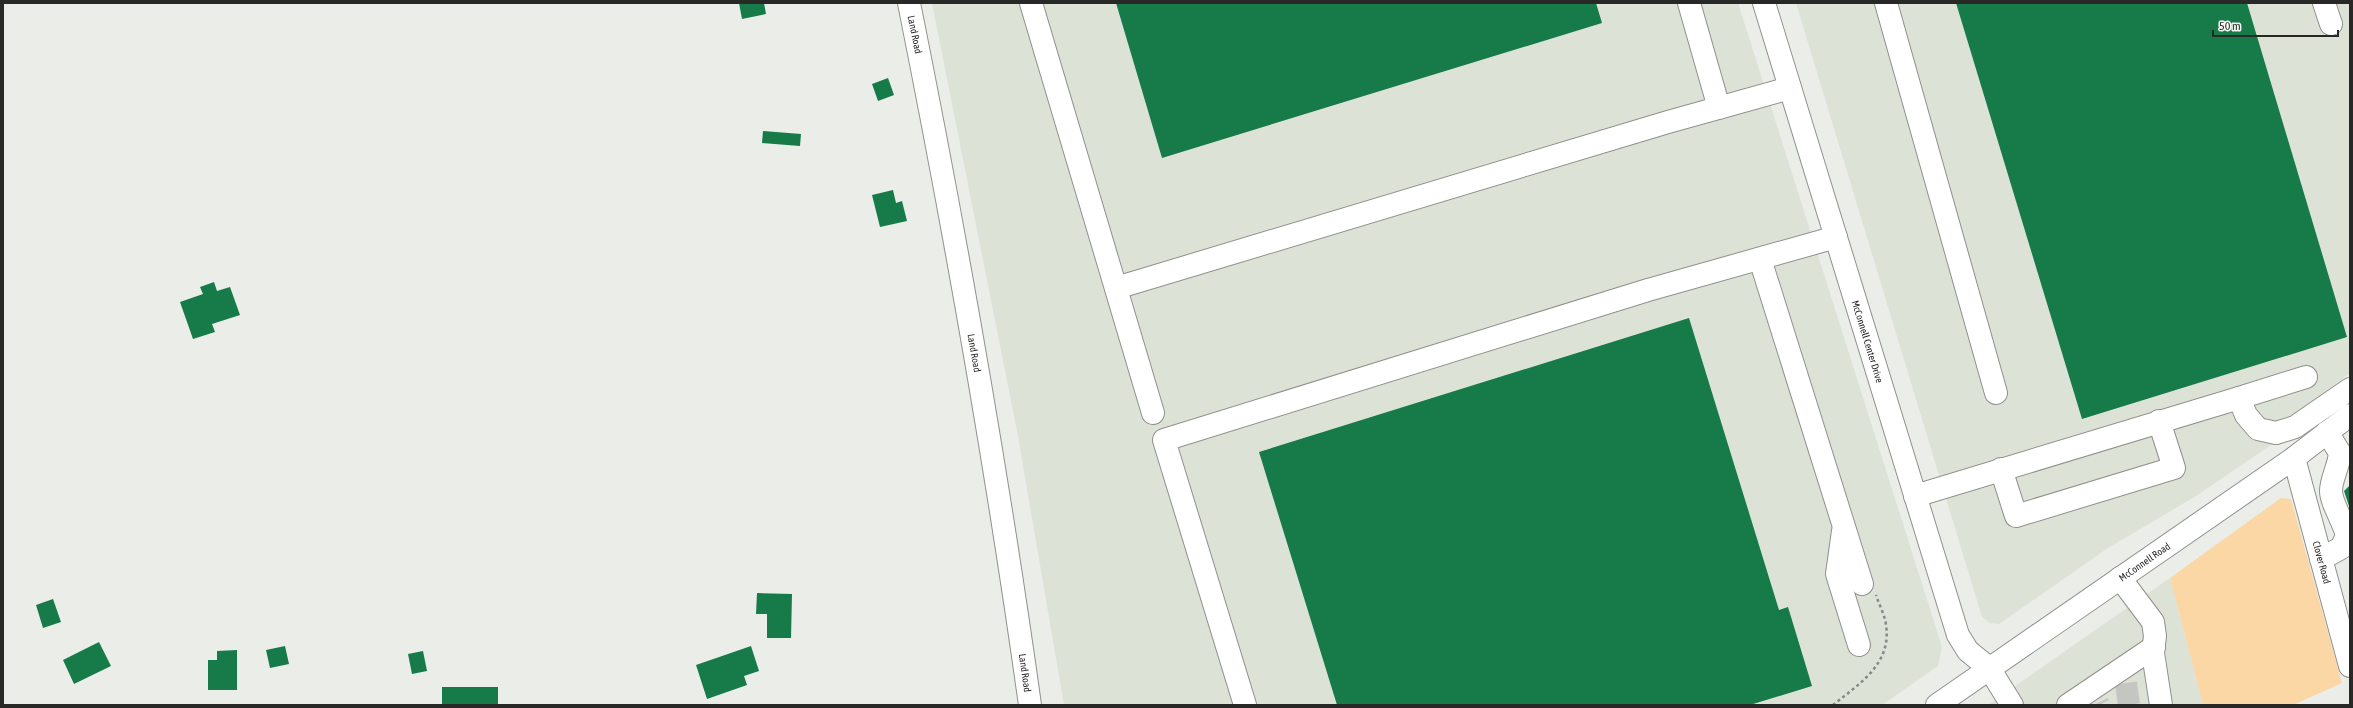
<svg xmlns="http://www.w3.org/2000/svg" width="2353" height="708" font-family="'Asap Condensed',sans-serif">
<rect width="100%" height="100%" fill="#eaede8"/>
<path fill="#dce2d6" d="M 932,3 L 1738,3 L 1942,647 L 1938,666 L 1882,705 L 1064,705 L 1018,436 Z
M 1796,3 L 2350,3 L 2350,373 L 2323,393 L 2271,445 L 2196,496 L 2108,548 L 1999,624 L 1990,623 L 1982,617 Z
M 2170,578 L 2203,705 L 1988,705 Z"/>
<path fill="#fbd7a5" d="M 2281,498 L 2291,499 L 2342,683 L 2293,705 L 2203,705 L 2170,578 Z"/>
<path fill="#177b49" d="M 739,3 L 764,3 L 766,14 L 742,19 Z
M 1116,3 L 1596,3 L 1602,23 L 1162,158 Z
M 1956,3 L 2247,3 L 2347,337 L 2082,419 Z
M 888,78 L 894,95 L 878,101 L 872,84 Z
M 763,131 L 801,134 L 800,146 L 762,143 Z
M 893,190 L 896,203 L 902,201 L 907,221 L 880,227 L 872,195 Z
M 214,282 L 217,291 L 230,287 L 240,315 L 212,324 L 215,332 L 193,339 L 180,302 L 203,294 L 200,287 Z
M 1689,318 L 1779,610 L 1788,607 L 1812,686 L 1750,705 L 1337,705 L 1259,452 Z
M 2350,485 L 2350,509 L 2344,491 Z
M 757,593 L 792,594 L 791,638 L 767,638 L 767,614 L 756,614 Z
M 53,599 L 61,622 L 43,628 L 36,605 Z
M 99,642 L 111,666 L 74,684 L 63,660 Z
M 285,646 L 289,664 L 270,668 L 266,650 Z
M 751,646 L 759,671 L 744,676 L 747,685 L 707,699 L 696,665 Z
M 237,650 L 237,690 L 208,690 L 208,660 L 217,660 L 217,651 Z
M 423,651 L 427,671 L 412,674 L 408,654 Z
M 442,687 L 498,687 L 498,705 L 442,705 Z"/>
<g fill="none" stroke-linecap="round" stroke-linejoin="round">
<path stroke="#c3c6c1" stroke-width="22" stroke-dasharray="22 11" stroke-linecap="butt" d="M 2126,683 L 2129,705
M 2098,703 L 2099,705"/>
<g stroke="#8f918c" stroke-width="24">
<g id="minor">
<path id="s1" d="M 909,3 C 956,237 997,469 1030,705"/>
<path d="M 1031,3 L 1153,413"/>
<path d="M 1689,3 L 1719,108"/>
<path id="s2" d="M 1764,3 L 1958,635 L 1968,651 L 1989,668 L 2012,705"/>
<path d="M 1886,3 L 1996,393"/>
<path d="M 2324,3 L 2331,24"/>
<path d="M 1760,259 L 1862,584"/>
<path d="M 1116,288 L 1668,122 L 1790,88"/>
<path d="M 2239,398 L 2306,377"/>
<path id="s3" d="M 2294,458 L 2350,666"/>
<path d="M 2001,469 L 2016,516 L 2174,468 L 2159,421"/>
<path d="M 1915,496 L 2239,398 L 2246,415 L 2258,429 L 2276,433 L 2295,427 L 2350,389"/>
<path d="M 1843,531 L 1837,574 L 1859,645"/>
<path d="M 2321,559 L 2341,548 L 2347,536 C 2344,522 2331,503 2331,491 C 2331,479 2339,466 2340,453 L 2327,432"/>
<path d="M 2120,578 L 2153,622 L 2155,636 L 2153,653 L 2161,705"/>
<path d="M 1245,705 L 1164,440 L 1648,290 L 1836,237"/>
<path id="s4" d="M 1937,705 L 2294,458 L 2350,415"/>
<path d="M 2068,705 L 2154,647"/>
</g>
</g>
<path stroke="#868885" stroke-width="2.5" stroke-dasharray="3 3" stroke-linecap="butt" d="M 1833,705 C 1859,684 1892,664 1886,625 C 1885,615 1879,605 1876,595"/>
<use href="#minor" stroke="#fff" stroke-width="22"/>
</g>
<g text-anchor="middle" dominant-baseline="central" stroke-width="4" stroke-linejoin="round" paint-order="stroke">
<g font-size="10" fill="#282927" stroke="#f8faf5">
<text stroke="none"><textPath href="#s1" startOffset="32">Land Road</textPath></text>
<text stroke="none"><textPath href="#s2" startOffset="354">McConnell Center Drive</textPath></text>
<text stroke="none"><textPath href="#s1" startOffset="356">Land Road</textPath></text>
<text stroke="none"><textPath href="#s4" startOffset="252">McConnell Road</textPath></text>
<text stroke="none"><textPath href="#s3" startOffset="108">Clover Road</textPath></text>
<text stroke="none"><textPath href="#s1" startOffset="680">Land Road</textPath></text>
</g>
</g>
<rect width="2353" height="708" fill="none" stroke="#282927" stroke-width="8"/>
<path d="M2213 30v6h125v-6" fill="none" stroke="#282927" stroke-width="2"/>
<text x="2219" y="30" font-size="12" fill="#282927" stroke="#f8faf5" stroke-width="3" paint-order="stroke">50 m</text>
</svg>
